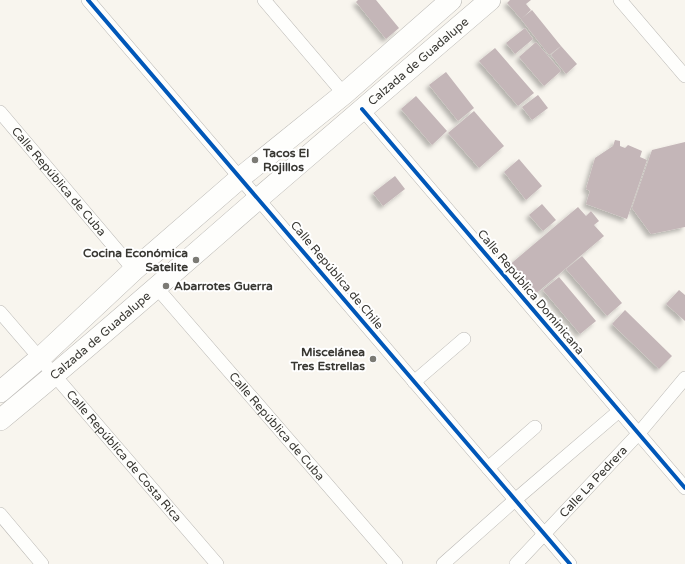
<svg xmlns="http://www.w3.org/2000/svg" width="685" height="564" font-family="'Varela Round',sans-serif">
<defs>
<filter id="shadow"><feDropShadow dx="-3.5" dy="3.5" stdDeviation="2" flood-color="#0004"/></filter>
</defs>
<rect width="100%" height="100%" fill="#f8f5ee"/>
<path fill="#c4b6b8" filter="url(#shadow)" d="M 358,0 L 376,0 L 399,28 L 386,39 L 356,2 Z
M 510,0 L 531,0 L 526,4 L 531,10 L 521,19 L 507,3 Z
M 532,10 L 561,46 L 549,55 L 521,19 Z
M 525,28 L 533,39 L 515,54 L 506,43 Z
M 536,42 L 561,71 L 544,86 L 519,57 Z
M 561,46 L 577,64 L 566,74 L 551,55 Z
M 495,48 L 534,93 L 518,106 L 479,61 Z
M 446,72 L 474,108 L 458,121 L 429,85 Z
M 538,95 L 548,108 L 532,120 L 522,107 Z
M 416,96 L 447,131 L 432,145 L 401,109 Z
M 474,111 L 504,146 L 479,168 L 448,133 Z
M 615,140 L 620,141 L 620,146 L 625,148 L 628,145 L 642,151 L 640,157 L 647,160 L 627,219 L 586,204 L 590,191 L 586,189 L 595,158 L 613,146 Z
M 685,142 L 685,227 L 651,234 L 632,208 L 652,150 Z
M 519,159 L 542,186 L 526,200 L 504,172 Z
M 395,176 L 405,189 L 383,206 L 373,193 Z
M 542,204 L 556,220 L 543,231 L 529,215 Z
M 578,207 L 586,216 L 591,211 L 599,221 L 594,225 L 604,236 L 532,297 L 507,267 Z
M 582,256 L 622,303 L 607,316 L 566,269 Z
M 559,277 L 596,321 L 580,334 L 543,290 Z
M 679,290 L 685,295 L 685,321 L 666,304 Z
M 625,310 L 672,356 L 659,369 L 612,324 Z"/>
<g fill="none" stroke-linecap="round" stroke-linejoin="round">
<g stroke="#b9b7b3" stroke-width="14">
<g id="street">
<path d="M 88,0 L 570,564"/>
<path d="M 264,0 L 344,94"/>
<path d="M 620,0 L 685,76"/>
<path d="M 362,109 L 685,488"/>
<path id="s1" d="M 0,112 L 134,270"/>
<path id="s2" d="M 157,288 L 396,564"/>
<path id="s3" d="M 0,312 L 217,564"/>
<path d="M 414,382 L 464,339"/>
<path d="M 488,468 L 535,427"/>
<path d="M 0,514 L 42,564"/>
<path d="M 443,564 L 515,500 L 619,411"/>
<path id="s4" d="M 516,564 L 639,433 L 685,378"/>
</g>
</g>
<g stroke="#b9b7b3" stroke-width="22">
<g id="primary">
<path d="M 0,392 L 40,358 L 134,270 L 240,178 L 344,94 L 451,0"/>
<path id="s5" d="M 0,420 C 88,348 173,273 259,198 C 335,132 413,66 490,0"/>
</g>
</g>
<use href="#street" stroke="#fefefc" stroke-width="13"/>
<use href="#primary" stroke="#fefefc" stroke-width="21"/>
<g stroke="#fff" stroke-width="6">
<path id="cycleway" d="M 88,0 L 570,564
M 362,109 L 685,488"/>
</g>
<use href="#cycleway" stroke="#0057b8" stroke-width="4"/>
</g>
<g fill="#7b7a74" stroke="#fff" stroke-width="1.5">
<circle cx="255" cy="160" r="4"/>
<circle cx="196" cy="260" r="4"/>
<circle cx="166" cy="286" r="4"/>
<circle cx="373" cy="359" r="4"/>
</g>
<g text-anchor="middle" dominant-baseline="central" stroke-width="4" stroke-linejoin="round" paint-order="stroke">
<g font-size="12" fill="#383732" stroke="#fff">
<text stroke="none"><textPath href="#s5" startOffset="551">Calzada de Guadalupe</textPath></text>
<text stroke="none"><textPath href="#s1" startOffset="91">Calle República de Cuba</textPath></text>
<text transform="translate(337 275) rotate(50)">Calle República de Chile</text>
<text transform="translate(531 292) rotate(50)">Calle República Dominicana</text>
<text stroke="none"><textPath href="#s5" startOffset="131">Calzada de Guadalupe</textPath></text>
<text stroke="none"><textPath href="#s2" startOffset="183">Calle República de Cuba</textPath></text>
<text stroke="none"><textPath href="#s3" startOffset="190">Calle República de Costa Rica</textPath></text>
<text stroke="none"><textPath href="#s4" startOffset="113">Calle La Pedrera</textPath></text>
</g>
<g font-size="12" font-weight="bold" fill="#383732" stroke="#fff" text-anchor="start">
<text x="263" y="153">Tacos El<tspan x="263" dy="14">Rojillos</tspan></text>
<text x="188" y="253" text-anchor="end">Cocina Económica<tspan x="188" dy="14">Satelite</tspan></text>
<text x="174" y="286">Abarrotes Guerra</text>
<text x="365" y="352" text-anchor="end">Miscelánea<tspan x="365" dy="14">Tres Estrellas</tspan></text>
</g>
</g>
</svg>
